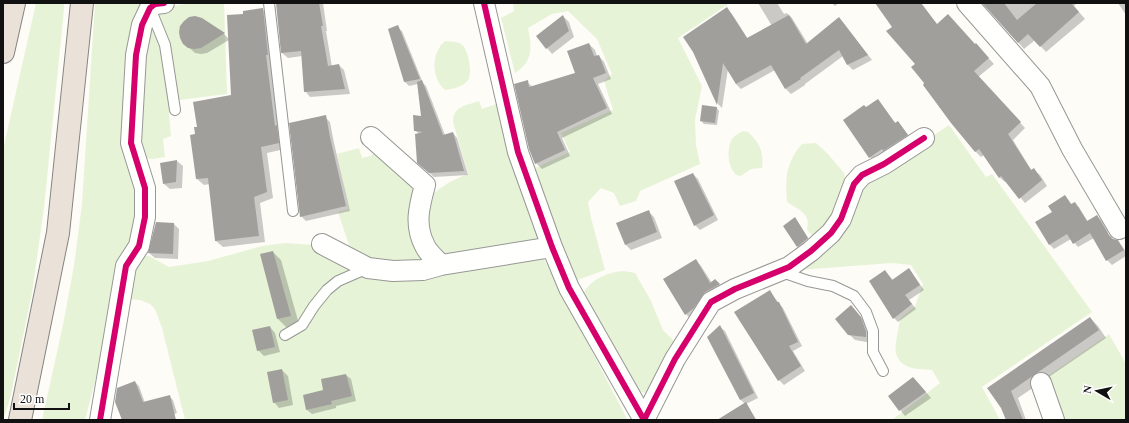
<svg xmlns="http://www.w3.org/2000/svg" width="1129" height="423" font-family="Georgia,serif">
<rect width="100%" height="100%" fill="#fdfcf7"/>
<path fill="#e7f3d7" d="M 36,3 L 64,3 L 64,9 L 44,208 L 32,293 L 10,399 L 3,420 L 3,150 Z
M 95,3 L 145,3 L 135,33 L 141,204 L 85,420 L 42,420 L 63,325 L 74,266 L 82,204 Z
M 191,3 L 224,3 L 227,94 L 179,100 L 168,39 L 157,13 L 161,8 Z
M 513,3 L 728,3 L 727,5 L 678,38 L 702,86 L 695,120 L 696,145 L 700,164 L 640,191 L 636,201 L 620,206 L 614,193 L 601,188 L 588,202 L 591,218 L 605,270 L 572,282 L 533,169 L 570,152 L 561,133 L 613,110 L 604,81 L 612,74 L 597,39 L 568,11 L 552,14 L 528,28 C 532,47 533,62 515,73 L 501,18 L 514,11 Z
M 148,17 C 152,27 159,36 161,46 C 169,74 168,107 171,136 L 163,139 L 165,157 L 153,159 L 144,158 L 137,127 Z
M 445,41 C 450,42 457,41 461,44 C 468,48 473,73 468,80 C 463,87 453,89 445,90 C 431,78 431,53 445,41 Z
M 479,101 L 482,109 L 499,103 L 536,224 L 538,240 L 447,259 L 427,240 L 426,201 C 439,187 450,181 468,174 L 453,122 C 453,106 465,106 479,101 Z
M 949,125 L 986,177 L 992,174 L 1092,312 L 982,387 L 1000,420 L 892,420 L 940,383 L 932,370 C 919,369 900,370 896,353 C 894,348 899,326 900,319 L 915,306 L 923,284 L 911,265 L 892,263 L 799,270 L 864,183 Z
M 743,131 L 748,132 C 760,143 764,152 762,168 L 751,169 L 741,176 L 736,175 C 728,167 726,149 732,139 C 735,135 739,133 743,131 Z
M 816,143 L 828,154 L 844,173 L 848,190 L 825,230 L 812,236 L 807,229 C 811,213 799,210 787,202 C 785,177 786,163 802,144 Z
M 359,148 L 362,158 L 371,156 L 377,149 L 418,188 L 430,261 L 384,267 L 350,248 L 338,212 L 349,209 L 337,154 Z
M 285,243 L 327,246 L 361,267 L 542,255 L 627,419 L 625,420 L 185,420 L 162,328 L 155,309 L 150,304 L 140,300 L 126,299 L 129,275 L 142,256 L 149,256 L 169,267 L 208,261 L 262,246 Z
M 624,271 L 635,273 L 651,301 L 663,330 L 673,340 L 673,348 L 652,390 L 645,393 L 638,391 L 586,302 L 584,292 C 593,278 608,272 624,271 Z
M 1109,334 L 1126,364 L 1126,420 L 1059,420 L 1045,378 Z"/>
<path fill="#0003" d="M 277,3 L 323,3 L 327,31 L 326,31 L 332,67 L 339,65 L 344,70 L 350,94 L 310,97 L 305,91 L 302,56 L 288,58 L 282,53 Z
M 758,3 L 777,3 L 784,14 L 787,13 L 792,18 L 808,44 L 844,24 L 872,60 L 853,70 L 848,65 L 843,56 L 805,84 L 805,85 L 791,94 L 786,89 L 775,70 L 741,89 L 736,84 L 728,69 L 722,108 L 718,104 L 694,51 L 727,9 L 732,14 L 748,39 L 772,26 Z
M 832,3 L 839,3 L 835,6 Z
M 876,3 L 921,3 L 937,25 L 981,50 L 994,64 L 978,77 L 1025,128 L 1013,140 L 1032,171 L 1034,170 L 1040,175 L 1047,186 L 1025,203 L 1006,181 L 1005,182 L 999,177 L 984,155 L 981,157 L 976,152 L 952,123 L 926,83 L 894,27 Z
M 984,3 L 1077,3 L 1074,6 L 1085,19 L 1046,52 L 1035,40 L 1024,49 Z
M 1118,3 L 1126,3 L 1126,15 Z
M 263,10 L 269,16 L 285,149 L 267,153 L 273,198 L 260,203 L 265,242 L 223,247 L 216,241 L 210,184 L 204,185 L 197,179 L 196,135 L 198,128 L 232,96 L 229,40 L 207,53 L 201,54 L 195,53 L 184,43 L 201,19 L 224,34 L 229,39 L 244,15 Z
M 563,16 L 569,22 L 574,37 L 552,54 L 547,48 Z
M 397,27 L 402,31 L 423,83 L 426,86 L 445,135 L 453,133 L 457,138 L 468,175 L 434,177 L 423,167 L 419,134 L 415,130 L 422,117 L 418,84 L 409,86 L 405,82 Z
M 589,44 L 595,50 L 597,56 L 599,56 L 604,62 L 611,79 L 598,84 L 612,114 L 562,138 L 570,156 L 542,169 L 536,163 L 527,82 L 533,87 L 576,74 Z
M 878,100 L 896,124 L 898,122 L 912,140 L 875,162 L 870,157 L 866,108 Z
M 717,108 L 719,111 L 717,125 L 704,124 L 701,121 Z
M 325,117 L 330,122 L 334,143 L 350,211 L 306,221 L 301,216 Z
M 177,161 L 183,166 L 182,188 L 170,189 L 164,184 Z
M 693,174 L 698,179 L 718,220 L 700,230 L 695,225 Z
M 1065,196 L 1072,205 L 1074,203 L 1079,207 L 1088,222 L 1097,216 L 1102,221 L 1109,234 L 1106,231 L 1105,232 L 1113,240 L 1117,241 L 1122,246 L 1126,252 L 1126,256 L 1112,265 L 1107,260 L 1094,238 L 1078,247 L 1071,239 L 1054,249 L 1050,245 L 1037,222 L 1053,213 Z
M 649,212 L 654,217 L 662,238 L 631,250 L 625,244 Z
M 797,221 L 810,241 L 800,249 L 798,247 Z
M 174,224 L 179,229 L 178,259 L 155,258 L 149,253 Z
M 273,252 L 281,260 L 299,324 L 286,327 L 278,319 Z
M 696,260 L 701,266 L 712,283 L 715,280 L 721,286 L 691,320 L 686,314 Z
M 909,269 L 924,290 L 909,300 L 916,309 L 898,322 L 894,318 L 885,271 L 893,280 Z
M 770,292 L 783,308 L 802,346 L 793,351 L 805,371 L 784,385 L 779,380 Z
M 856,312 L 867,324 L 872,343 L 855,340 L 849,334 Z
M 1090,318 L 1098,326 L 1106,338 L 1018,398 L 1026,420 L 1007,420 L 1002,408 L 989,388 Z
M 270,327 L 275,333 L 280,352 L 264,356 L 258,350 Z
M 720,327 L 725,331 L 758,398 L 746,404 L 756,419 L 753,420 L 729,420 L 745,404 L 740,399 Z
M 282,370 L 288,376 L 293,405 L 279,408 L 274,402 Z
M 346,375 L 351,379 L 356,401 L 336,406 L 336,408 L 312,414 L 307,410 L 324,390 Z
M 135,382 L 139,386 L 145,403 L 169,396 L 173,400 L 177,413 L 160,420 L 123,420 Z
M 919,384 L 931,398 L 905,416 L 889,396 Z"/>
<path fill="#a19f9c" d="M 276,3 L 319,3 L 323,26 L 321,26 L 328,66 L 339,64 L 345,89 L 304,92 L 301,51 L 281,53 Z
M 875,3 L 921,3 L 937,24 L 948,14 L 975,44 L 976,43 L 989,58 L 974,71 L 1021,122 L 1008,134 L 1031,170 L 1034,168 L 1042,180 L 1019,199 L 1001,176 L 999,178 L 979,149 L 975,152 L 951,123 L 923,85 L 924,83 L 911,67 L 915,64 L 886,31 L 892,27 Z
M 982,3 L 1004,3 L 1017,20 L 1037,3 L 1071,3 L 1079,12 L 1040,47 L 1028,34 L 1018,43 Z
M 727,7 L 747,38 L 789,15 L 806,44 L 839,17 L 868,55 L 847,65 L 839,50 L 800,78 L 801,79 L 785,89 L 771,65 L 736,84 L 723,63 L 717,105 L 693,52 L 683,37 Z
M 263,8 L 268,55 L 266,55 L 275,126 L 277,125 L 279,143 L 261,147 L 267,192 L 254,197 L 259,236 L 215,241 L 208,178 L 196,179 L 190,135 L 195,134 L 194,127 L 197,127 L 193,102 L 231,95 L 227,15 L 243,14 L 243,11 Z
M 563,15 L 569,31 L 546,49 L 536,36 Z
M 195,16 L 202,18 L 225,33 L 201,48 L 194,49 L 188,48 L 183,44 L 180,38 L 179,32 L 180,26 L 184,21 L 189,17 Z
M 398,25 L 420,79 L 404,82 L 388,29 Z
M 589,43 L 594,56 L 599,55 L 606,73 L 593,78 L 607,108 L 557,132 L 565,150 L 535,164 L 529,149 L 514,84 L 528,80 L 529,87 L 575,73 L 567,51 Z
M 422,80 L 443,135 L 453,132 L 464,171 L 429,173 L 417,163 L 415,134 L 423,132 L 414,131 L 413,115 L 421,116 L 417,82 Z
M 878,99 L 895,123 L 898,121 L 908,135 L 883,151 L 882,149 L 869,158 L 843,120 L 864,105 L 866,107 Z
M 702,105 L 717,107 L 715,123 L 700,121 Z
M 326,115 L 330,137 L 346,206 L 300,217 L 289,123 Z
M 177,160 L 176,182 L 163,184 L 160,163 Z
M 693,173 L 714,215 L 694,226 L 674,181 Z
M 1065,195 L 1071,204 L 1075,202 L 1087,221 L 1097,215 L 1109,235 L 1113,239 L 1118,240 L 1124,250 L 1106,261 L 1090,233 L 1073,244 L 1067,234 L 1049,245 L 1035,222 L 1052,212 L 1048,206 Z
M 649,210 L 657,232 L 625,245 L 616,223 Z
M 795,217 L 808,238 L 797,247 L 783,226 Z
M 156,222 L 174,223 L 173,254 L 148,253 Z
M 273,251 L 291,316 L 277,319 L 260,254 Z
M 696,259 L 710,283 L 715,279 L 720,284 L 705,292 L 694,308 L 685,315 L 663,279 Z
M 909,268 L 920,285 L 905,295 L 912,304 L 893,319 L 869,281 L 885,270 L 892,280 Z
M 770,290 L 777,302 L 779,302 L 798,342 L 789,346 L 801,366 L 778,381 L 734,312 Z
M 851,305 L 861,317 L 866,332 L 866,337 L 848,335 L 835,319 Z
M 1090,317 L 1099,330 L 1011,391 L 1023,420 L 1006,420 L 1001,408 L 987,388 Z
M 720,325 L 754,393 L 740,400 L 707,337 Z
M 270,326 L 275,347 L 257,351 L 252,330 Z
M 282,369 L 288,400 L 273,403 L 267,372 Z
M 346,374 L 352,396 L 331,401 L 332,404 L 306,410 L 303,395 L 323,390 L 321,379 Z
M 913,377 L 926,392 L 899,411 L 888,396 Z
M 135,381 L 143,402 L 170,395 L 176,420 L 122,420 L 115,402 L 117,388 Z
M 746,402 L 756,420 L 717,420 Z"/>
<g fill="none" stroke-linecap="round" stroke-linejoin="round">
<g stroke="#979795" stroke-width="12">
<path id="lane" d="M 269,3 L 293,211
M 150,8 L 165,45 L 175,110
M 782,272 L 808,281 L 833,286 L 854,296 L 866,312 L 873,331 L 873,352 L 883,371
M 285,335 L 302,325 L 314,306 L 327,290 L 338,281 L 368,268"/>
</g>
<g stroke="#979795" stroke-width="22">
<path id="street" d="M 484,3 L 518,152 L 552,247 L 569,288 L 644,420
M 967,3 L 1040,86 L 1072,149 L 1119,229
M 371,137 L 425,185 C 419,207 414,225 425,246 C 428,253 436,259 441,265
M 322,244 L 368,268 L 393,271 L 423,270 L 441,265 L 552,247
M 1041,383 L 1054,420
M 100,420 L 126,266 L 139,246 L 145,217 L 145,188 L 131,143 L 136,55 L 142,25 L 150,8 L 155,4 L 164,3
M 644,420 L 675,359 L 711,302 L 735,289 L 789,267 L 811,251 L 831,233 L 841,219 L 854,184 L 862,175 L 884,164 L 924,138"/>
</g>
<g stroke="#858482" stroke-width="24">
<path id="highway" d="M 3,52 L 14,3
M 20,420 L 58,233 L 82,3"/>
</g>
<use href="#lane" stroke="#fffffe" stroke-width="10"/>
<use href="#street" stroke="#fffffe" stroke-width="20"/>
<use href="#highway" stroke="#eae1d8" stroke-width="22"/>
<g stroke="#fff" stroke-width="8">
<path id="cycleway" d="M 484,3 L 518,152 L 552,247 L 569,288 L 644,420
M 100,420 L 126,266 L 139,246 L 145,217 L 145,188 L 131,143 L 136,55 L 142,25 L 150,8 L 155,4 L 164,3
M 644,420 L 675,359 L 711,302 L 735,289 L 789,267 L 811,251 L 831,233 L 841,219 L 854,184 L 862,175 L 884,164 L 924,138"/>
</g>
<use href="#cycleway" stroke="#d6006c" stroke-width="6"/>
</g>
<rect width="1129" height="423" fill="none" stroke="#111111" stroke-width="8"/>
<g transform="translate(1097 391) rotate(279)" stroke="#ffffff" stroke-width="3" paint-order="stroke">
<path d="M0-3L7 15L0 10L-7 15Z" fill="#111111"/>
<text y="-6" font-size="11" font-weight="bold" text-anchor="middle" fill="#111111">N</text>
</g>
<path d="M14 403v6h55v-6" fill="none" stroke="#111111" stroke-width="2"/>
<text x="20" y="403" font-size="12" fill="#111111" stroke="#ffffff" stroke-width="3" paint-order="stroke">20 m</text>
</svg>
